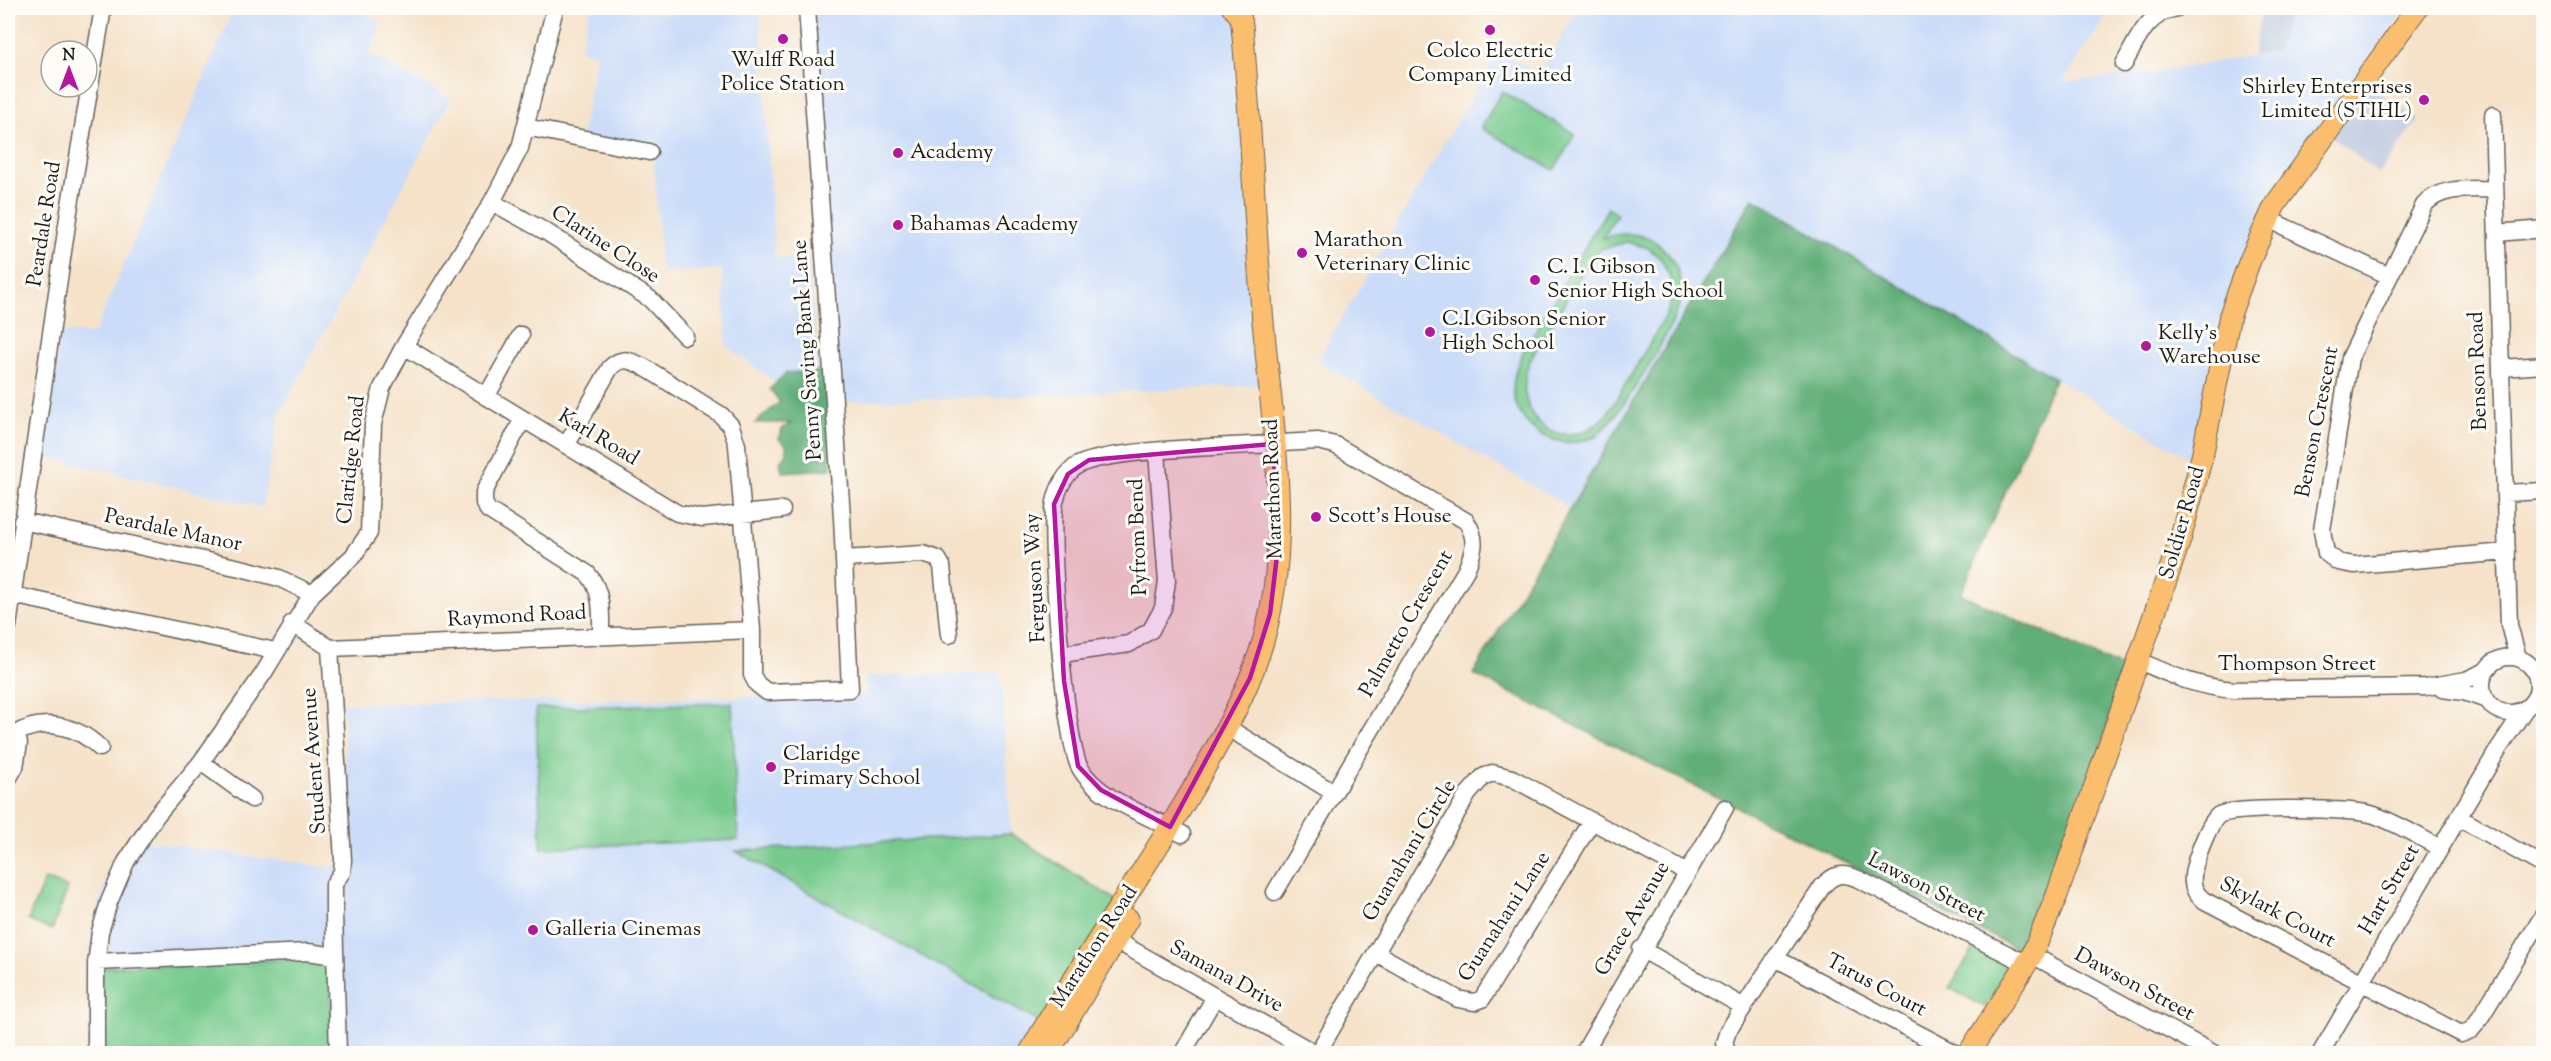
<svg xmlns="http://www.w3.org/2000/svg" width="2551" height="1061" font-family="'Sorts Mill Goudy',serif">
<rect width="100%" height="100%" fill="#fdfcf7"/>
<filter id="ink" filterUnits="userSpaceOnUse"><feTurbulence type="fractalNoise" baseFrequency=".0167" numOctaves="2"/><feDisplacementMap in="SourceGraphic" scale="12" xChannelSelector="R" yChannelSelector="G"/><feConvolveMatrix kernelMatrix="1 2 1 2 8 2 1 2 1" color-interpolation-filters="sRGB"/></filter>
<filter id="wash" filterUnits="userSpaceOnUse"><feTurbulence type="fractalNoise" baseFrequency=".008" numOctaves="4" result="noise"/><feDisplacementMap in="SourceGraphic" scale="24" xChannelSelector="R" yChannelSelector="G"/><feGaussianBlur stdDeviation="1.35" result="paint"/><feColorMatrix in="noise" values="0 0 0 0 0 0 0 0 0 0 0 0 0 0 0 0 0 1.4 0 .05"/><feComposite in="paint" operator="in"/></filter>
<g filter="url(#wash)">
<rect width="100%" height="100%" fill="#f5e2c9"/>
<path fill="#cadcf9" d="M 234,8 L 359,8 L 358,11 L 382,22 L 370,54 L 451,99 L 279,415 L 262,507 L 42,456 L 60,332 L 94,334 Z
M 590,8 L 620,8 L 666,13 L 760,10 L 775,258 L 808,259 L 819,373 L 781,386 L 727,347 L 722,269 L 661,273 L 654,158 L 580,142 L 597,54 L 580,50 Z
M 812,8 L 1240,8 L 1262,385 L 982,398 L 838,401 Z
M 1578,8 L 2112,8 L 2063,82 L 2152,73 L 2277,51 L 2290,8 L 2406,8 L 2265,209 L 2193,460 L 1754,198 L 1572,509 L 1317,361 L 1498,51 L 1539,74 Z
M 1001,673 L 1011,834 L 1122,904 L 1033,1053 L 89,1054 L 89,960 L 92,927 L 100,899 L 111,874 L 131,839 L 324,867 L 353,865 L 342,704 L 866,695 L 865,676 Z"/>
<path fill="#b7c5de" d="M 2262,8 L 2290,8 L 2277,51 L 2253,55 Z
M 2370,86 L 2418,120 L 2379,174 L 2331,136 Z"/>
<path fill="#77ca8d" stroke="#4a7354" stroke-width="1.5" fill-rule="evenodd" d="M 1502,91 L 1575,134 L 1554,170 L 1481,128 Z
M 1608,208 L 1617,214 L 1603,238 C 1627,230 1652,233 1669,255 C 1679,268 1683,285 1680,302 C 1675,327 1616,424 1595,436 C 1563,454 1520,432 1514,396 C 1511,380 1517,366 1523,352 ZM 1627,242 L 1648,248 L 1661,259 L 1670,277 L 1672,292 L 1669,308 L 1662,323 L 1611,409 C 1571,465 1502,420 1532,356 L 1590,260 L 1601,249 Z
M 732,703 L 738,840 L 541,848 L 536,708 Z
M 1011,834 L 1119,902 L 1046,1026 L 736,851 Z
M 45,879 L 68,888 L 52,930 L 28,920 Z
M 1975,947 L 2012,965 L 1985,1007 L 1949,988 Z
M 327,958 L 336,1053 L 97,1054 L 101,967 Z"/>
<path fill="#61ae78" stroke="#3e654a" stroke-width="1.5" d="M 1753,198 L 2055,378 L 1961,594 L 2127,670 L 2053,885 L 2025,953 L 1473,674 Z
M 824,371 L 831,469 L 782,472 L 780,461 L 787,454 L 786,445 L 779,439 L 782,429 L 791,423 L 755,423 L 780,402 L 770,389 L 786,373 Z"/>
</g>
<g filter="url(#ink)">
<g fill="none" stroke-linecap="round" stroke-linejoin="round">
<g stroke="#686159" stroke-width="19">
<path id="minor" d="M 2124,64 C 2137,40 2147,13 2177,8
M 2493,115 L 2509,625 L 2518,658
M 526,127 L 649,152
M 2495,189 C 2471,190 2442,185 2424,205 L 2350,358 L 2322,530 L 2326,553 L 2338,562 L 2354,565 L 2507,552
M 492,202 L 548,233 L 650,299 L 685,336
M 2268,219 L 2389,276
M 2497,233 L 2544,229
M 404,346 L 677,513 L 702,518 L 782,510
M 2501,368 L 2544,365
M 486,397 L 521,335
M 523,419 L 484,492 L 484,503 L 488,510 L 588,574 C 603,592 601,613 601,635
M 567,444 L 610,368 C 622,356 630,360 644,367 L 721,415 L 731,426 L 737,445 L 752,630 L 752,675 L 757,684 L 767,692 L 850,689 L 842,517 L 807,8
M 2505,493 L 2544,491
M 22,521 L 245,569 L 279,578 L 312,594
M 844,559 L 923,554 L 938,559 L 942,566 L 949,635
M 12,595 L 275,651
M 292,623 L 330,648 L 752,630
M 8,626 L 69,211 L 103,8
M 330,648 L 343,860 L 342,872 L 334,884 L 334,914 L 338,1054
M 1062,654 L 1129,644 L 1151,630 L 1163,608 L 1167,581 L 1157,452
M2482 685a28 28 0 1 1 56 0a28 28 0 1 1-56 0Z
M 2137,660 C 2174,676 2193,686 2234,690 L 2426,687 L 2466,680 L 2486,671
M 2442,689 L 2464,692 L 2487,700
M 8,731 L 14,735 L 19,743 L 15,767 L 8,779
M 1238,734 L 1334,793
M 14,735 C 42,717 77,725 100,748
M 201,762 L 252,799
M 2458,817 L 2544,866
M 1182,834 C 1151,816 1098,800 1080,768 C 1065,743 1048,534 1055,502 C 1058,488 1064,476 1075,467 C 1099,449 1236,446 1273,444
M 2440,848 C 2419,837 2397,823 2374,815 C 2355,808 2235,806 2219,815 C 2210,821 2198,854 2195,865 C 2191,879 2191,892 2205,901 L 2461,1034 L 2471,1030 L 2477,1023 L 2544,914
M 1275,892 L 1466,570 C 1474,551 1478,539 1466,521 L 1335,445 L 1318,441 L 1281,443
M 1115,940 L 1316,1054
M 1641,949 L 1744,1007
M 1376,953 L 1458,999 L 1474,1002 L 1482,999 L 1592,821
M 2032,955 L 2215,1054
M 1775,958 L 1957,1054
M 96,962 L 308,952 L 335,956
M 96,1054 L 96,965 L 100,932 L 109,902 L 126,862 L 156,816 L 201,762 L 263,674 L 312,594 L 353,556 L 369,533 L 373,424 L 382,388 L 404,346 L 492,202 L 520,148 L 555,8
M 1182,1054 L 1215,997
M 1317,1054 L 1468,794 L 1483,777 L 1492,773 L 1512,778 L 1686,872
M 1583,1054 L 1725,808
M 1728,1054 L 1724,1043 L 1728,1031 L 1822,887 C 1833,874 1842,872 1858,879 L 2027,964
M 2320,1054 L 2499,748 L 2525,709"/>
</g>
<g stroke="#686159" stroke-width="23">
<path id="major" d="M 1029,1054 C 1079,964 1139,880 1191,792 C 1216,748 1243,702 1259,654 C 1296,546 1271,421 1262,310 C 1254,215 1251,120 1242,25 L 1240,15 L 1233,8
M 1048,1054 L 1128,919
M 1968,1054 L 2032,955 L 2057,895 L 2180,540 L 2202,457 L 2230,315 L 2250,260 L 2275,205 L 2417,8"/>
</g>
<use href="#minor" stroke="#fff" stroke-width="16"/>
<use href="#major" stroke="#fbbe6e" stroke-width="21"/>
</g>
</g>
<path fill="#b5179e" fill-opacity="0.2" stroke="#b5179e" stroke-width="4.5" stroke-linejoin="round" d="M 1273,444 L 1279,539 L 1270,614 L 1250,678 L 1170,827 L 1101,790 L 1078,766 L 1064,681 L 1054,504 L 1068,474 L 1089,460 Z"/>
<g fill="#b5179e" stroke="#fdfcf7" stroke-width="2">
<circle cx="1490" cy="30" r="6"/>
<circle cx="783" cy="39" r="6"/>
<circle cx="2424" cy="100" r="6"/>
<circle cx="898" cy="153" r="6"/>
<circle cx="898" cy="225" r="6"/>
<circle cx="1302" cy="253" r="6"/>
<circle cx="1535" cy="280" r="6"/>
<circle cx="1430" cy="332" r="6"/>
<circle cx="2146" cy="346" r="6"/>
<circle cx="1316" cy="517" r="6"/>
<circle cx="771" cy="767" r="6"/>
<circle cx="533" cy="930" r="6"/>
</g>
<g text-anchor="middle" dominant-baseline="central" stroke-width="6" stroke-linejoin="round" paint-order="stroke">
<g font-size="21" fill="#1c1c1c" stroke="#fdfcf7" text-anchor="start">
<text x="1490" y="52" text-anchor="middle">Colco Electric<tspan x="1490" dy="24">Company Limited</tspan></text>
<text x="783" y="61" text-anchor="middle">Wulff Road<tspan x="783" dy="24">Police Station</tspan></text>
<text x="2412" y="88" text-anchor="end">Shirley Enterprises<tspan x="2412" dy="24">Limited (STIHL)</tspan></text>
<text x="910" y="153">Academy</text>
<text x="910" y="225">Bahamas Academy</text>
<text x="1314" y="241">Marathon<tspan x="1314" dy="24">Veterinary Clinic</tspan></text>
<text x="1547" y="268">C. I. Gibson<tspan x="1547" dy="24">Senior High School</tspan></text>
<text x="1442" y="320">C.I.Gibson Senior<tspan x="1442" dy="24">High School</tspan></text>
<text x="2158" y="334">Kelly's<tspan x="2158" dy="24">Warehouse</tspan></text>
<text x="1328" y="517">Scott's House</text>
<text x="783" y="755">Claridge<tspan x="783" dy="24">Primary School</tspan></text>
<text x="545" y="930">Galleria Cinemas</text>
</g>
<g font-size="21" fill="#1c1c1c" stroke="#fdfcf7">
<text transform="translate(45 224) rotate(-81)">Peardale Road</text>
<text transform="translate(605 245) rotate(33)">Clarine Close</text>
<text transform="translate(808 350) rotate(-94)">Penny Saving Bank Lane</text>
<text transform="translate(2479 371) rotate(-92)">Benson Road</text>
<text transform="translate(2318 422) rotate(-79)">Benson Crescent</text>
<text transform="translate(598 438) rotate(31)">Karl Road</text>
<text transform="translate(352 460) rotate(-84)">Claridge Road</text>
<text transform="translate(1274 489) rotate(-92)">Marathon Road</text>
<text transform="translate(2183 523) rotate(-74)">Soldier Road</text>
<text transform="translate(173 531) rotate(12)">Peardale Manor</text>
<text transform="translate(1139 537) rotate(-92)">Pyfrom Bend</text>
<text transform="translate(1036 578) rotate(-93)">Ferguson Way</text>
<text transform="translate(517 617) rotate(-3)">Raymond Road</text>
<text transform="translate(1407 624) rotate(-60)">Palmetto Crescent</text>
<text x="2297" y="665">Thompson Street</text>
<text transform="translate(315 761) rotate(-94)">Student Avenue</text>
<text transform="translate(1410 851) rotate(-59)">Guanahani Circle</text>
<text transform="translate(1926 888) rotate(27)">Lawson Street</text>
<text transform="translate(2390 890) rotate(-60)">Hart Street</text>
<text transform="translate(2277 913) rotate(28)">Skylark Court</text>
<text transform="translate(1505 917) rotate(-57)">Guanahani Lane</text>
<text transform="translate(1633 919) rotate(-60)">Grace Avenue</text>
<text transform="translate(1095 947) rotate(-57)">Marathon Road</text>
<text transform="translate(1226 977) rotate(29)">Samana Drive</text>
<text transform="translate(2134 985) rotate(28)">Dawson Street</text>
<text transform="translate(1876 986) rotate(28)">Tarus Court</text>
</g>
</g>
<rect width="2551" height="1061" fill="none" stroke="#fdfcf7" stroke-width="30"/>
<g transform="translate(69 69)"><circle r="28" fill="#fdfcf7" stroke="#a3a29f" stroke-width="1.5"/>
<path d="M0-4.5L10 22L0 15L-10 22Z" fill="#b5179e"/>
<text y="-9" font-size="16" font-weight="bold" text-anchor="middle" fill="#1c1c1c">N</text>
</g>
</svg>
